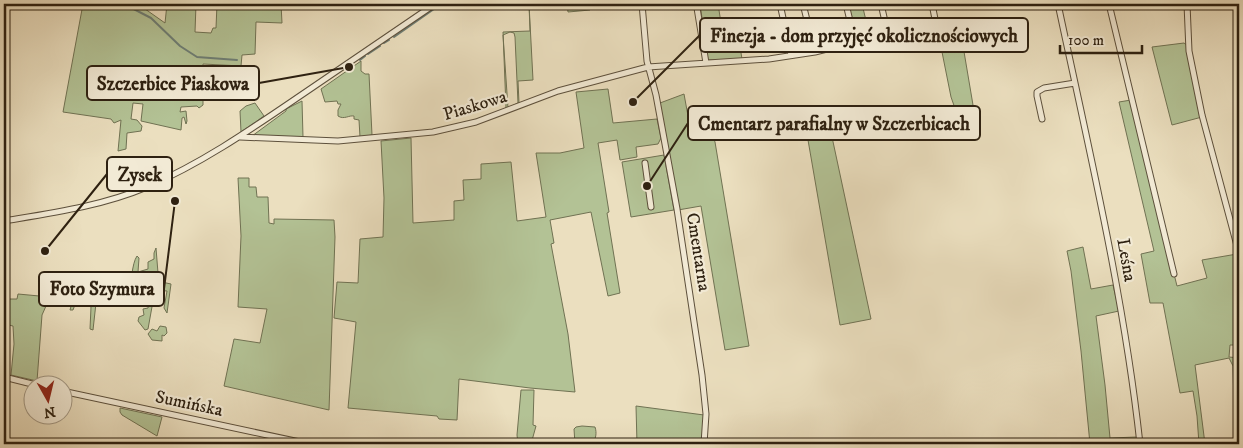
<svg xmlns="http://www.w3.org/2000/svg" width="1243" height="448" font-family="'IM FELL DW Pica',serif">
<rect width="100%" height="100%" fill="#ebdfbf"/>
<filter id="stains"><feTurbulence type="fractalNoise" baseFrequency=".004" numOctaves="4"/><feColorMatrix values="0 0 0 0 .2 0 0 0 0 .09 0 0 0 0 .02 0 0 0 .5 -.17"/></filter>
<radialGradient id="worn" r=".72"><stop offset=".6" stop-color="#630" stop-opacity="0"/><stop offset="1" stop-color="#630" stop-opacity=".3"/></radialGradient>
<path fill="#b3c295" stroke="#707253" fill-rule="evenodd" d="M 83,4 L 138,4 L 165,23 L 167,4 L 196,4 L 195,32 L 211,33 L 213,28 L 216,28 L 217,4 L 281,4 L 282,23 L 256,22 L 255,54 L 242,55 L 241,66 L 203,64 L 203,105 L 199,108 L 197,106 L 181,107 L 180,112 L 186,111 L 187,121 L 186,124 L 184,117 L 182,118 L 181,130 L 141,121 L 143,104 L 133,103 L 131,119 L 137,120 L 142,126 L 141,131 L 127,133 L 126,149 L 118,151 L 121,120 L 114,123 L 111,119 L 63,112 Z
M 529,4 L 533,80 L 518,81 L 519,103 L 529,101 L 504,111 L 503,109 L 506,108 L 503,32 L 530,31 ZM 510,32 L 514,33 L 515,37 L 518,103 L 508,108 L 503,35 Z
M 567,4 L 590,4 L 590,10 L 568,12 Z
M 700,4 L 718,4 L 722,29 L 737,28 L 742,59 L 708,60 Z
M 847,4 L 862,4 L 870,37 L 856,38 Z
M 960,28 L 973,105 L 957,114 L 951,97 L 938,32 Z
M 1184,43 L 1188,46 L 1202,117 L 1172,125 L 1152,47 Z
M 361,61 L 361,71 L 365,74 L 369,74 L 372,135 L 360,137 L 359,120 L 354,119 L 354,116 C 349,115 344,120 338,116 L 338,110 L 341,104 L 338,104 L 337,101 L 325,102 L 321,89 Z
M 608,89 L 613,123 L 657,119 L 661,138 L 658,144 L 636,147 L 637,157 L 620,160 L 617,140 L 598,143 L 609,212 L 607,213 L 620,293 L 608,296 L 591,212 L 550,220 L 554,243 L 551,244 L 568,334 L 575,392 L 530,388 L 459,379 L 457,420 L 439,419 L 437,416 L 348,408 L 356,322 L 334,318 L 337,282 L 358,283 L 360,239 L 383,237 L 384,198 L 381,141 L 411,138 L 413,223 L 454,220 L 454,201 L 464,200 L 463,180 L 481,179 L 481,164 L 511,162 L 517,221 L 546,217 L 536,153 L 560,153 L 584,148 L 576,92 Z
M 684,94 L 692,138 L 712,135 L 715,142 L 749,346 L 725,350 L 701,206 L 678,210 L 660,103 Z
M 1131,100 L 1177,286 L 1207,278 L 1202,260 L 1237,254 L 1239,264 L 1239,345 L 1230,345 L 1229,357 L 1239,358 L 1239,405 L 1234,405 L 1233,366 L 1229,358 L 1195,365 L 1205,444 L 1199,444 L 1197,416 L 1193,391 L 1180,393 L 1163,303 L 1150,303 L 1141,254 L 1154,251 L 1119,102 Z
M 302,101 L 303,137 L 252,136 L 286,111 L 286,109 Z
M 255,103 L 264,116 L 241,132 L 240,111 L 246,106 Z
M 832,137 L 871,319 L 840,325 L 808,140 Z
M 664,155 L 674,210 L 631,217 L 622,162 Z
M 238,178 L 249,178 L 249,187 L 256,187 L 257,197 L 268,197 L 269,223 L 274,224 L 274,219 L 334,220 L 335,237 L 329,410 L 224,386 L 234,339 L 260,343 L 267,309 L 238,307 L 241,236 Z
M 1083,247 L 1091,289 L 1113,285 L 1119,311 L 1096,316 L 1105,385 L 1110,438 L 1137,437 L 1138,444 L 1090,444 L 1081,351 L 1071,271 L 1067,251 Z
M 156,248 L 158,273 L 163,278 L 157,281 L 171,284 L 167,313 L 164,308 L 167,291 L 155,290 L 148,329 L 145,330 L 138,321 L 139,317 L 144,315 L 143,309 L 148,308 L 150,299 L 139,288 L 136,288 L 137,291 L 132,294 C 130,286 132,263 137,256 L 139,258 L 138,272 L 148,269 L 148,262 L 154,259 L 154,253 Z
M 18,294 L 50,297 L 42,315 L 37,381 L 11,375 L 14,344 L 13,326 L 4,324 L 4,299 L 17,299 Z
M 94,297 L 97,297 L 98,300 L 96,303 L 93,330 L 90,329 L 91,307 C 86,303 81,305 76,302 L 73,310 L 70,310 L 73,299 L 90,300 Z
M 160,326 L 166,327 L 167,333 L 164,336 L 162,335 L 162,341 L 152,340 L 148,334 L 152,329 L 157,331 Z
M 521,390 L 534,390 L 533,425 L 536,426 L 531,444 L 518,444 L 517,435 Z
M 636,406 L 704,415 L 702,444 L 637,444 Z
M 120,408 L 162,417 L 157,436 L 122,415 L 120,412 Z
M 582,426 L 595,427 C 597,433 596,439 592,444 L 575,444 L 574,429 L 576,427 Z"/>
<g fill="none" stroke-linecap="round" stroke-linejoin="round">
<path stroke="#6e7e75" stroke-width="2" d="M 124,4 L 151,18 L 180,46 L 197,57 L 237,60
M 436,8 L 442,4
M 394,37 L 434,9
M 384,43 L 389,40
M 368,54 L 380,46
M 360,60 L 365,56"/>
<g stroke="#5d503c" stroke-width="7">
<path id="minor" d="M 642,4 L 647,61 L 656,95 L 677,209 L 702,375 L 706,414 L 704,444
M 780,4 L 791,55
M 803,4 L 815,52
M 846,4 L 855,42
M 881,4 L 889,39
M 1058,4 C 1089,150 1124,296 1140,444
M 1109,4 L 1174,274
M 1187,4 L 1189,51 L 1202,115 L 1239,253
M 697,8 L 706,63
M 1042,119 L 1037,96 L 1037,92 L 1044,88 L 1075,83
M 240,137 L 338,141 L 433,132 L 476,122 L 558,91 L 648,67 L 769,59 L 815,52 L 855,42 L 915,36 L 927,31 L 932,27 L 935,19 L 932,4
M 645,163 L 651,207
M 4,221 C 52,213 102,206 147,187 C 200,164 247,132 294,100 C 341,68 388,36 435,4
M 4,377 L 40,386
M 62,391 L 309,444"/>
</g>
<use href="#minor" stroke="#f2ead5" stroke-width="5"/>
</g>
<g text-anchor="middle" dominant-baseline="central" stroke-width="4.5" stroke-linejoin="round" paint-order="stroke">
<g font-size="18" fill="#2e2111" stroke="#f2ead5">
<text transform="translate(475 106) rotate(-17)">Piaskowa</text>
<text transform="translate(698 252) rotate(81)">Cmentarna</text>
<text transform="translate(1126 260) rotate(80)">Leśna</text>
<text transform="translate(189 404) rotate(12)">Sumińska</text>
</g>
</g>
<path fill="none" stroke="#2e2111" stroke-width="2" d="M633 102L700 35M349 67L259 83M647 186L688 123M45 251L107 174M175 201L164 289"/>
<g fill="#2e2111" stroke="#f2ead5" stroke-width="2">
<circle cx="633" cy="102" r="5"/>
<circle cx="349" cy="67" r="5"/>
<circle cx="647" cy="186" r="5"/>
<circle cx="45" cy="251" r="5"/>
<circle cx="175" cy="201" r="5"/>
</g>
<g fill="#f2ead5" stroke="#2e2111" stroke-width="2">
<rect x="700" y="18" width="328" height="34" rx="5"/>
<rect x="87" y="66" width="172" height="34" rx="5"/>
<rect x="688" y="106" width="292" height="34" rx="5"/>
<rect x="107" y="157" width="65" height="34" rx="5"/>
<rect x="39" y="272" width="125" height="34" rx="5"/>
</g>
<g font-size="19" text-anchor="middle" font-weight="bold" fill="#2e2111">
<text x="864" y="42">Finezja - dom przyjęć okolicznościowych</text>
<text x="173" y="90">Szczerbice Piaskowa</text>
<text x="834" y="130">Cmentarz parafialny w Szczerbicach</text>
<text x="140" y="181">Zysek</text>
<text x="102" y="295">Foto Szymura</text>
</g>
<rect width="1243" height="448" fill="none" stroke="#ebdfbf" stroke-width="20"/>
<rect x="5" y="5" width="1233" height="438" fill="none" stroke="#2e2111" stroke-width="2.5"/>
<rect x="10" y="10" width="1223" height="428" fill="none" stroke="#2e2111"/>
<g transform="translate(48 400) rotate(172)"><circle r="24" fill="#f2ead5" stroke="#a49a87"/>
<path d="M0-4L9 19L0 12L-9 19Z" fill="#8f2418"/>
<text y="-8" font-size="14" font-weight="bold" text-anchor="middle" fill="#2e2111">N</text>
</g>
<path d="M1060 45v8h82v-8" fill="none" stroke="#2e2111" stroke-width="2.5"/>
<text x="1068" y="45" font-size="15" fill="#2e2111" stroke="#f2ead5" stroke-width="4" paint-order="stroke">100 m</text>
<rect width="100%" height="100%" filter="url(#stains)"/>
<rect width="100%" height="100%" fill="url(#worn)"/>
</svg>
